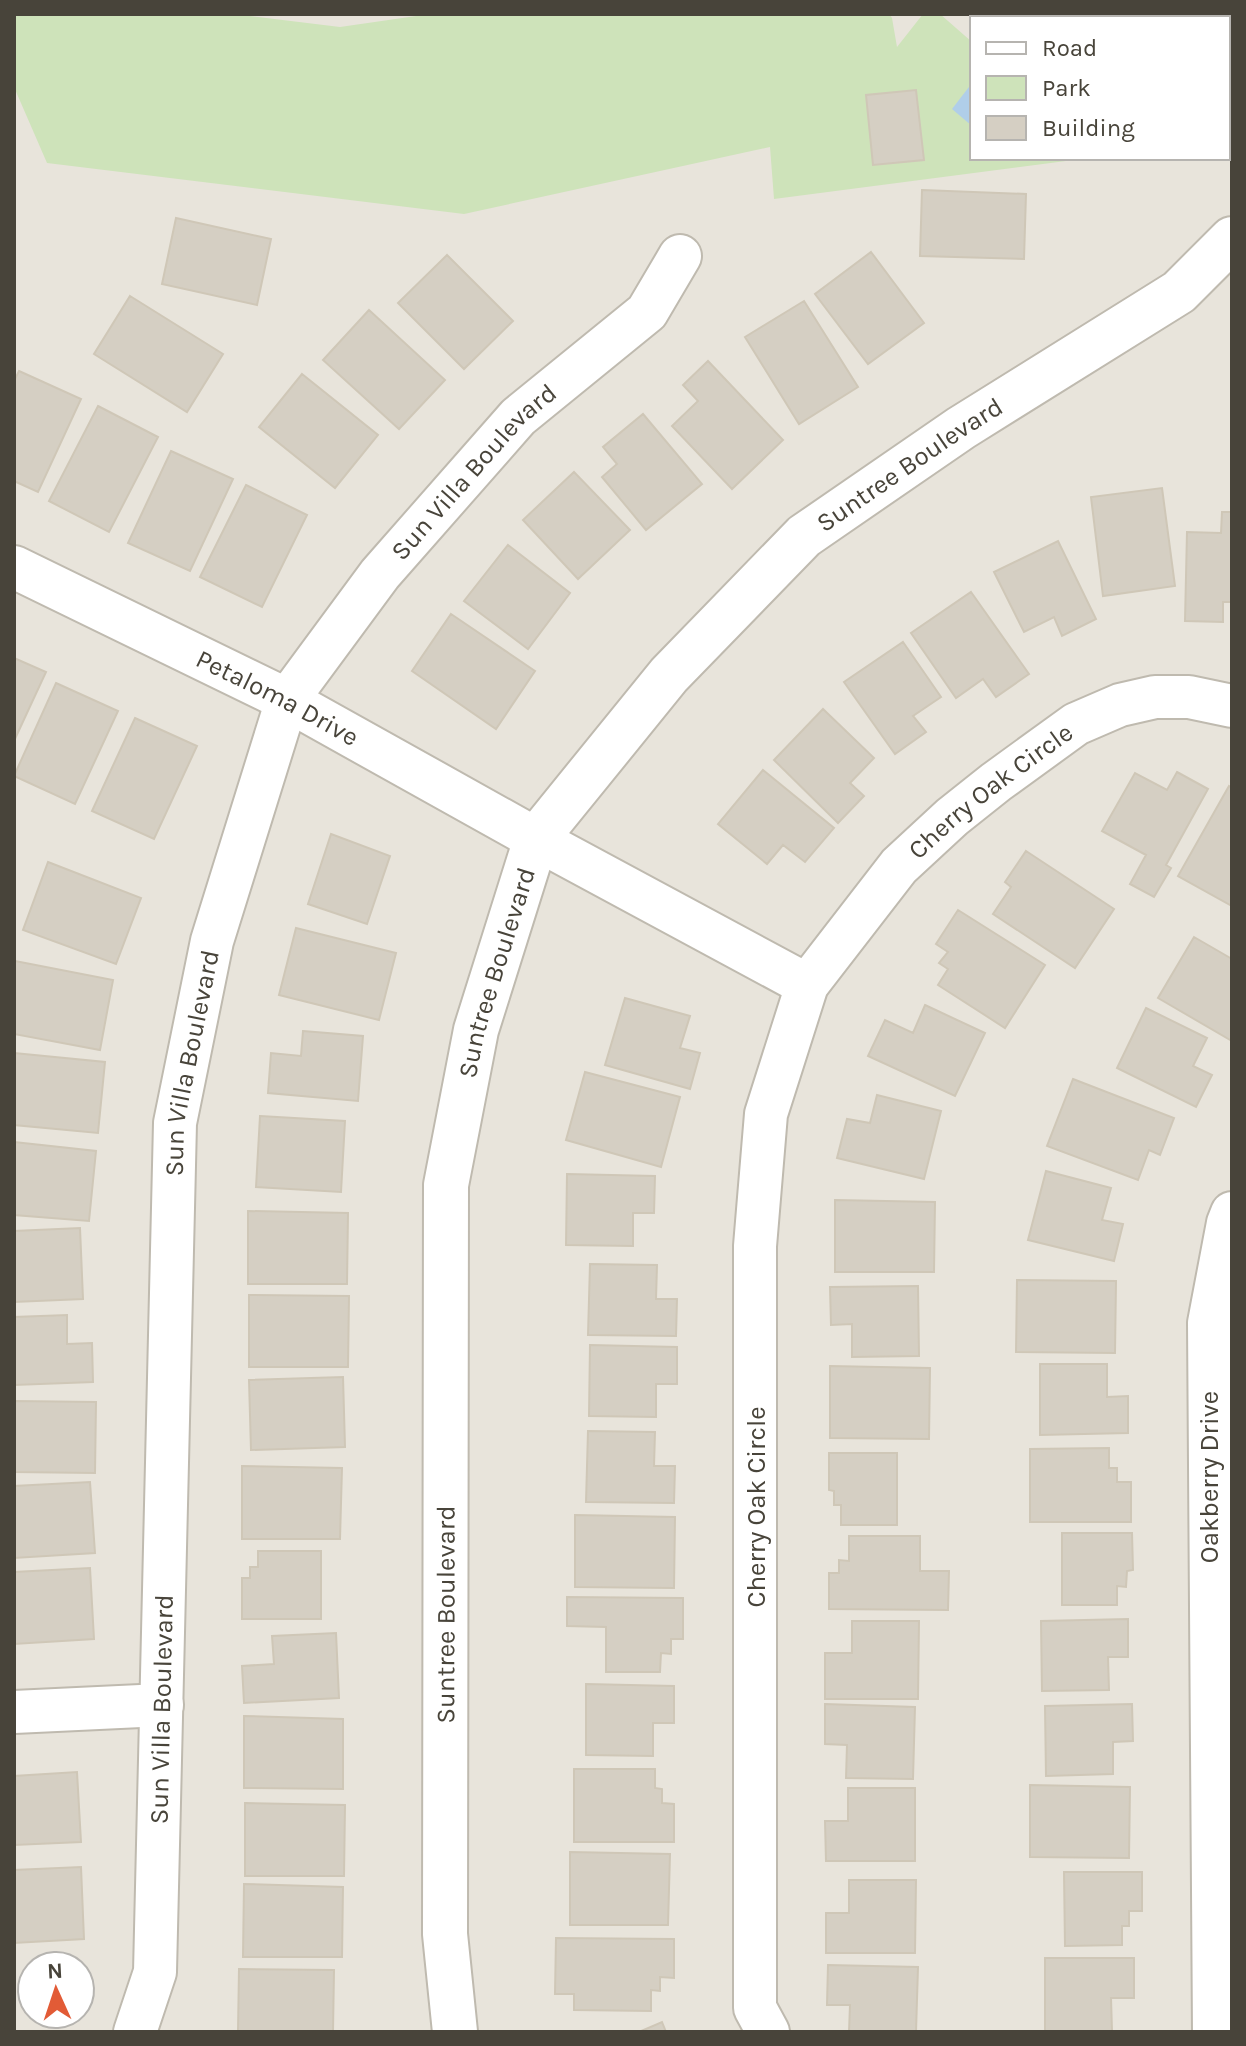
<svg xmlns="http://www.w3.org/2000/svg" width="1246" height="2046" font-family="Karla,sans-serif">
<rect width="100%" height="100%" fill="#f4f2ec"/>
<path fill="#e8e4db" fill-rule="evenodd" d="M 14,14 L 1232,14 L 1232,2032 L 14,2032 ZM 972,18 L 1228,18 L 1228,158 L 972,158 ZM 32,1966 L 80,1966 L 80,2014 L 32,2014 Z"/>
<path fill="#cee3ba" d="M 14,14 L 234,14 L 340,27 L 430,14 L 889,14 L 892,18 L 897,47 L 923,14 L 940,14 L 972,42 L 972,158 L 1089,158 L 774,199 L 770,147 L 464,214 L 47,163 L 14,87 Z"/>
<path fill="#b0cee9" d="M 972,83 L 972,126 L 952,109 Z"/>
<path fill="#d5cfc3" stroke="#cfc7b7" stroke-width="2" d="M 916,90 L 924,160 L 873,165 L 866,95 Z
M 922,190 L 1026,194 L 1024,259 L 920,256 Z
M 176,218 L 271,239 L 257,305 L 162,284 Z
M 871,252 L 924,323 L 868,364 L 815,294 Z
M 447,255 L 513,321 L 464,369 L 398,303 Z
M 130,296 L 223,354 L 187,412 L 94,354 Z
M 804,301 L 858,387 L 799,424 L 745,337 Z
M 369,310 L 445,380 L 399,429 L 323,360 Z
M 708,361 L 783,440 L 732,489 L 672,426 L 698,401 L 683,385 Z
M 19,371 L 81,399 L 38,492 L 14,481 L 14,381 Z
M 302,374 L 378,435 L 335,488 L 259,427 Z
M 98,406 L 158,437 L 109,532 L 49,501 Z
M 643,414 L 702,484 L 646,530 L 602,477 L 617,464 L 603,447 Z
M 171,451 L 233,479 L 190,571 L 128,543 Z
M 574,472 L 630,530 L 578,579 L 523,520 Z
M 246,485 L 307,515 L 262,607 L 200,577 Z
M 1162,488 L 1175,586 L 1103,596 L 1091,497 Z
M 1222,512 L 1232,512 L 1232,602 L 1223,602 L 1223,622 L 1185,621 L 1187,532 L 1221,533 Z
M 1058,541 L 1096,619 L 1062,636 L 1054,617 L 1024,632 L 994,572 Z
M 508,545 L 570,593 L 528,649 L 464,601 Z
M 971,592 L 1029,674 L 996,697 L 983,679 L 956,698 L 911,633 Z
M 451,614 L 535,671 L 496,729 L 412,671 Z
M 903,642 L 941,697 L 913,716 L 926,732 L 895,754 L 844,682 Z
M 14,658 L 46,672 L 14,741 Z
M 56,683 L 118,711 L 75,804 L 14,776 Z
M 823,709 L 874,758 L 850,783 L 864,796 L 838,823 L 774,760 Z
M 135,718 L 197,746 L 154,839 L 92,811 Z
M 763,770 L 834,828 L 805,862 L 783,845 L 767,864 L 718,824 Z
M 1177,772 L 1208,789 L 1166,865 L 1171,868 L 1154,897 L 1130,884 L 1146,855 L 1102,831 L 1135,773 L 1167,790 Z
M 1229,786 L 1232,788 L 1232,906 L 1178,876 Z
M 331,834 L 390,856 L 367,924 L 308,904 Z
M 1026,851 L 1114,909 L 1075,968 L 993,914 L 1011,887 L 1005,882 Z
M 48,862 L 141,898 L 116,964 L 23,930 Z
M 958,910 L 1045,965 L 1005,1028 L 938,985 L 948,969 L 939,963 L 948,952 L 936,944 Z
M 296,928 L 396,953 L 379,1020 L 279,995 Z
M 1194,937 L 1232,959 L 1232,1041 L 1158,998 Z
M 15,961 L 113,980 L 100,1050 L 14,1034 Z
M 625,998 L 690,1016 L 680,1048 L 700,1053 L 690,1089 L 605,1065 Z
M 925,1005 L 985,1033 L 955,1096 L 868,1056 L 885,1020 L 913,1033 Z
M 1146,1008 L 1207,1038 L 1193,1066 L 1212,1075 L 1196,1107 L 1117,1068 Z
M 303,1031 L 363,1036 L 358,1101 L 268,1093 L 271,1053 L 301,1056 Z
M 14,1053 L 105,1062 L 98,1133 L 14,1125 Z
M 585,1072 L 680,1097 L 661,1167 L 566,1140 Z
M 1073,1079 L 1174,1118 L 1160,1155 L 1149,1150 L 1138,1180 L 1047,1146 Z
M 877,1095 L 941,1111 L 924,1179 L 837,1158 L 847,1119 L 870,1123 Z
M 260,1116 L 345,1121 L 341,1192 L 256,1187 Z
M 14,1142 L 96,1151 L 89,1221 L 14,1215 Z
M 1046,1171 L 1111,1188 L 1102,1220 L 1123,1224 L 1114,1261 L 1028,1240 Z
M 567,1174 L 655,1176 L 654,1213 L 633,1213 L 633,1246 L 566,1245 Z
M 835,1200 L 935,1202 L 934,1272 L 835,1272 Z
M 248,1211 L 348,1213 L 347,1284 L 248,1284 Z
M 80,1228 L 83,1299 L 14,1302 L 14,1231 Z
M 590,1264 L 657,1265 L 656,1299 L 677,1299 L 676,1336 L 588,1335 Z
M 1017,1280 L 1116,1281 L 1115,1353 L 1016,1352 Z
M 918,1286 L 919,1356 L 852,1357 L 852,1324 L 831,1325 L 830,1287 Z
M 249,1295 L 349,1296 L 348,1367 L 249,1367 Z
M 67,1315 L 67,1344 L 92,1343 L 93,1382 L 14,1385 L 14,1317 Z
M 590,1345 L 677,1347 L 677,1384 L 656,1384 L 656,1417 L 589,1416 Z
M 1040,1364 L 1107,1364 L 1107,1397 L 1128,1396 L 1128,1433 L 1040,1435 Z
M 830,1366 L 930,1368 L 929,1439 L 830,1438 Z
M 343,1377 L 345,1447 L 251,1450 L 249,1380 Z
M 14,1401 L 96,1402 L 95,1473 L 14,1472 Z
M 588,1431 L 655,1432 L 654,1466 L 675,1466 L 674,1503 L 586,1502 Z
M 1109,1448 L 1109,1468 L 1117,1468 L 1117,1482 L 1131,1482 L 1131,1522 L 1030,1522 L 1030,1449 Z
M 829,1453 L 897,1453 L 897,1525 L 841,1525 L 841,1505 L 834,1505 L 834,1491 L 829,1490 Z
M 242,1466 L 342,1468 L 340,1539 L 242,1539 Z
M 90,1482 L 95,1553 L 14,1558 L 14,1486 Z
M 575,1515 L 675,1517 L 674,1588 L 575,1587 Z
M 1062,1533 L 1132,1533 L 1133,1570 L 1127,1571 L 1126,1587 L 1117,1586 L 1117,1605 L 1062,1605 Z
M 849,1536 L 920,1536 L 920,1571 L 949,1571 L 948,1610 L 829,1609 L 829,1573 L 839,1573 L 839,1560 L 849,1561 Z
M 258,1551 L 321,1551 L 321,1619 L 242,1619 L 242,1578 L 250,1578 L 250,1567 L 258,1567 Z
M 90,1568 L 94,1639 L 14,1644 L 14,1572 Z
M 567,1597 L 683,1598 L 683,1639 L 671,1639 L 671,1654 L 661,1653 L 660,1672 L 606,1672 L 606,1627 L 567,1626 Z
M 1128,1619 L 1128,1657 L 1108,1657 L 1109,1690 L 1042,1691 L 1041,1621 Z
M 852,1621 L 919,1621 L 918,1699 L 825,1699 L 825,1653 L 852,1653 Z
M 336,1633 L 339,1698 L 244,1703 L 242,1666 L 274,1664 L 272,1636 Z
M 586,1684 L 674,1686 L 674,1723 L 653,1723 L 653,1756 L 586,1755 Z
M 825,1704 L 915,1707 L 913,1779 L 846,1778 L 847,1745 L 825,1744 Z
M 1132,1704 L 1133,1741 L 1113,1742 L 1113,1774 L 1046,1776 L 1045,1706 Z
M 244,1716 L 343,1719 L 343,1789 L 244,1788 Z
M 574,1769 L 655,1769 L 655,1788 L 662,1789 L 662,1803 L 674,1804 L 674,1842 L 574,1842 Z
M 77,1772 L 81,1842 L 14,1845 L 14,1776 Z
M 1030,1785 L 1130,1787 L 1129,1858 L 1030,1857 Z
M 848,1788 L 915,1788 L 915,1861 L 826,1861 L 825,1821 L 848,1821 Z
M 245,1803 L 345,1805 L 344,1876 L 245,1876 Z
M 570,1852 L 670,1854 L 668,1925 L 570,1925 Z
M 81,1867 L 84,1939 L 14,1943 L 14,1870 Z
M 1064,1872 L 1142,1872 L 1142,1911 L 1129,1911 L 1129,1926 L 1122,1926 L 1122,1945 L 1065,1946 Z
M 849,1880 L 916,1880 L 915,1953 L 826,1953 L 826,1913 L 849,1913 Z
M 244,1884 L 343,1887 L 342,1957 L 243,1957 Z
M 556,1938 L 674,1939 L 674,1978 L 660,1977 L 660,1991 L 651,1990 L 651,2011 L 574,2010 L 574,1994 L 555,1994 Z
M 1045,1958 L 1134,1958 L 1134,1998 L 1111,1998 L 1112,2031 L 1045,2031 Z
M 828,1965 L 918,1967 L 916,2032 L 849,2032 L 850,2005 L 827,2005 Z
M 239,1969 L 334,1970 L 333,2032 L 238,2032 Z
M 662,2022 L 666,2032 L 639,2032 Z"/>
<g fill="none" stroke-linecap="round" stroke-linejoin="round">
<g stroke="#bfbaaf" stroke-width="46">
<g id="minor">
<path id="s1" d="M 14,567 L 287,700 L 536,839 L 807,985"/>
<path d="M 14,1712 L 162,1705"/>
<path id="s2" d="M 135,2032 L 155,1972 L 175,1123 L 212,941 L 287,700 L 380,574 L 518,417 L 647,312 L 680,256"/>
<path id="s3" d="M 768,2032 L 755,2008 L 755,1246 L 766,1114 L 807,985 L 899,866 L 952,817 L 996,782 L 1076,724 L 1120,705 L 1155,697 L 1189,697 L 1232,706"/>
<path d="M 1214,2032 L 1209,1323 L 1228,1223 L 1232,1213"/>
</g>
</g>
<g stroke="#bfbaaf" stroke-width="48">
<g id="tertiary">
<path id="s4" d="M 455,2032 L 445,1934 L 446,1185 L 476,1030 L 536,839 L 669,675 L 804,536 L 961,428 L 1179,292 L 1232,239"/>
</g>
</g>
<use href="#minor" stroke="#fff" stroke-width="42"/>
<use href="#tertiary" stroke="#fff" stroke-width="44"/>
</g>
<g text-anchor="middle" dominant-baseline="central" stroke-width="6" stroke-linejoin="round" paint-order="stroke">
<g font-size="26" fill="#48443a" stroke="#fff">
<text stroke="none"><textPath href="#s4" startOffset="1738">Suntree Boulevard</textPath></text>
<text stroke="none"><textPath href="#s2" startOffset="1646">Sun Villa Boulevard</textPath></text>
<text stroke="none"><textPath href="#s1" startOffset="294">Petaloma Drive</textPath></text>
<text stroke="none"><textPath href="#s3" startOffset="1326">Cherry Oak Circle</textPath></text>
<text stroke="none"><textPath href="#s4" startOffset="1066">Suntree Boulevard</textPath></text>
<text stroke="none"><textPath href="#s2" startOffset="974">Sun Villa Boulevard</textPath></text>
<text transform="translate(1209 1477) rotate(-90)">Oakberry Drive</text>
<text transform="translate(756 1507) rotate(-90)">Cherry Oak Circle</text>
<text stroke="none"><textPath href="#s4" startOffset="418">Suntree Boulevard</textPath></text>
<text stroke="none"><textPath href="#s2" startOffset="326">Sun Villa Boulevard</textPath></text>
</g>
</g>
<rect width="1246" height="2046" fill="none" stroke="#48443a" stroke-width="32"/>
<rect x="970" y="16" width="260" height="144" fill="#ffffff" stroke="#b6b4b0" stroke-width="2"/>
<rect x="986" y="42" width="40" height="12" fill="#ffffff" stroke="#b6b4b0" stroke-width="2"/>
<text x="1042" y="56" font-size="24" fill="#48443a">Road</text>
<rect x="986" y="76" width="40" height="24" fill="#cee3ba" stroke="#b6b4b0" stroke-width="2"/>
<text x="1042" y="96" font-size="24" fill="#48443a">Park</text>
<rect x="986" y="116" width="40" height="24" fill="#d5cfc3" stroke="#b6b4b0" stroke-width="2"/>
<text x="1042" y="136" font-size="24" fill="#48443a">Building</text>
<g transform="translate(56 1990) rotate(357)"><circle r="38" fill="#ffffff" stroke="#b6b4b0" stroke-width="2"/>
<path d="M0-6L14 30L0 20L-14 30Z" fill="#e25b36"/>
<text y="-12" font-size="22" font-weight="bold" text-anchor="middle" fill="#48443a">N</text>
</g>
</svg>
